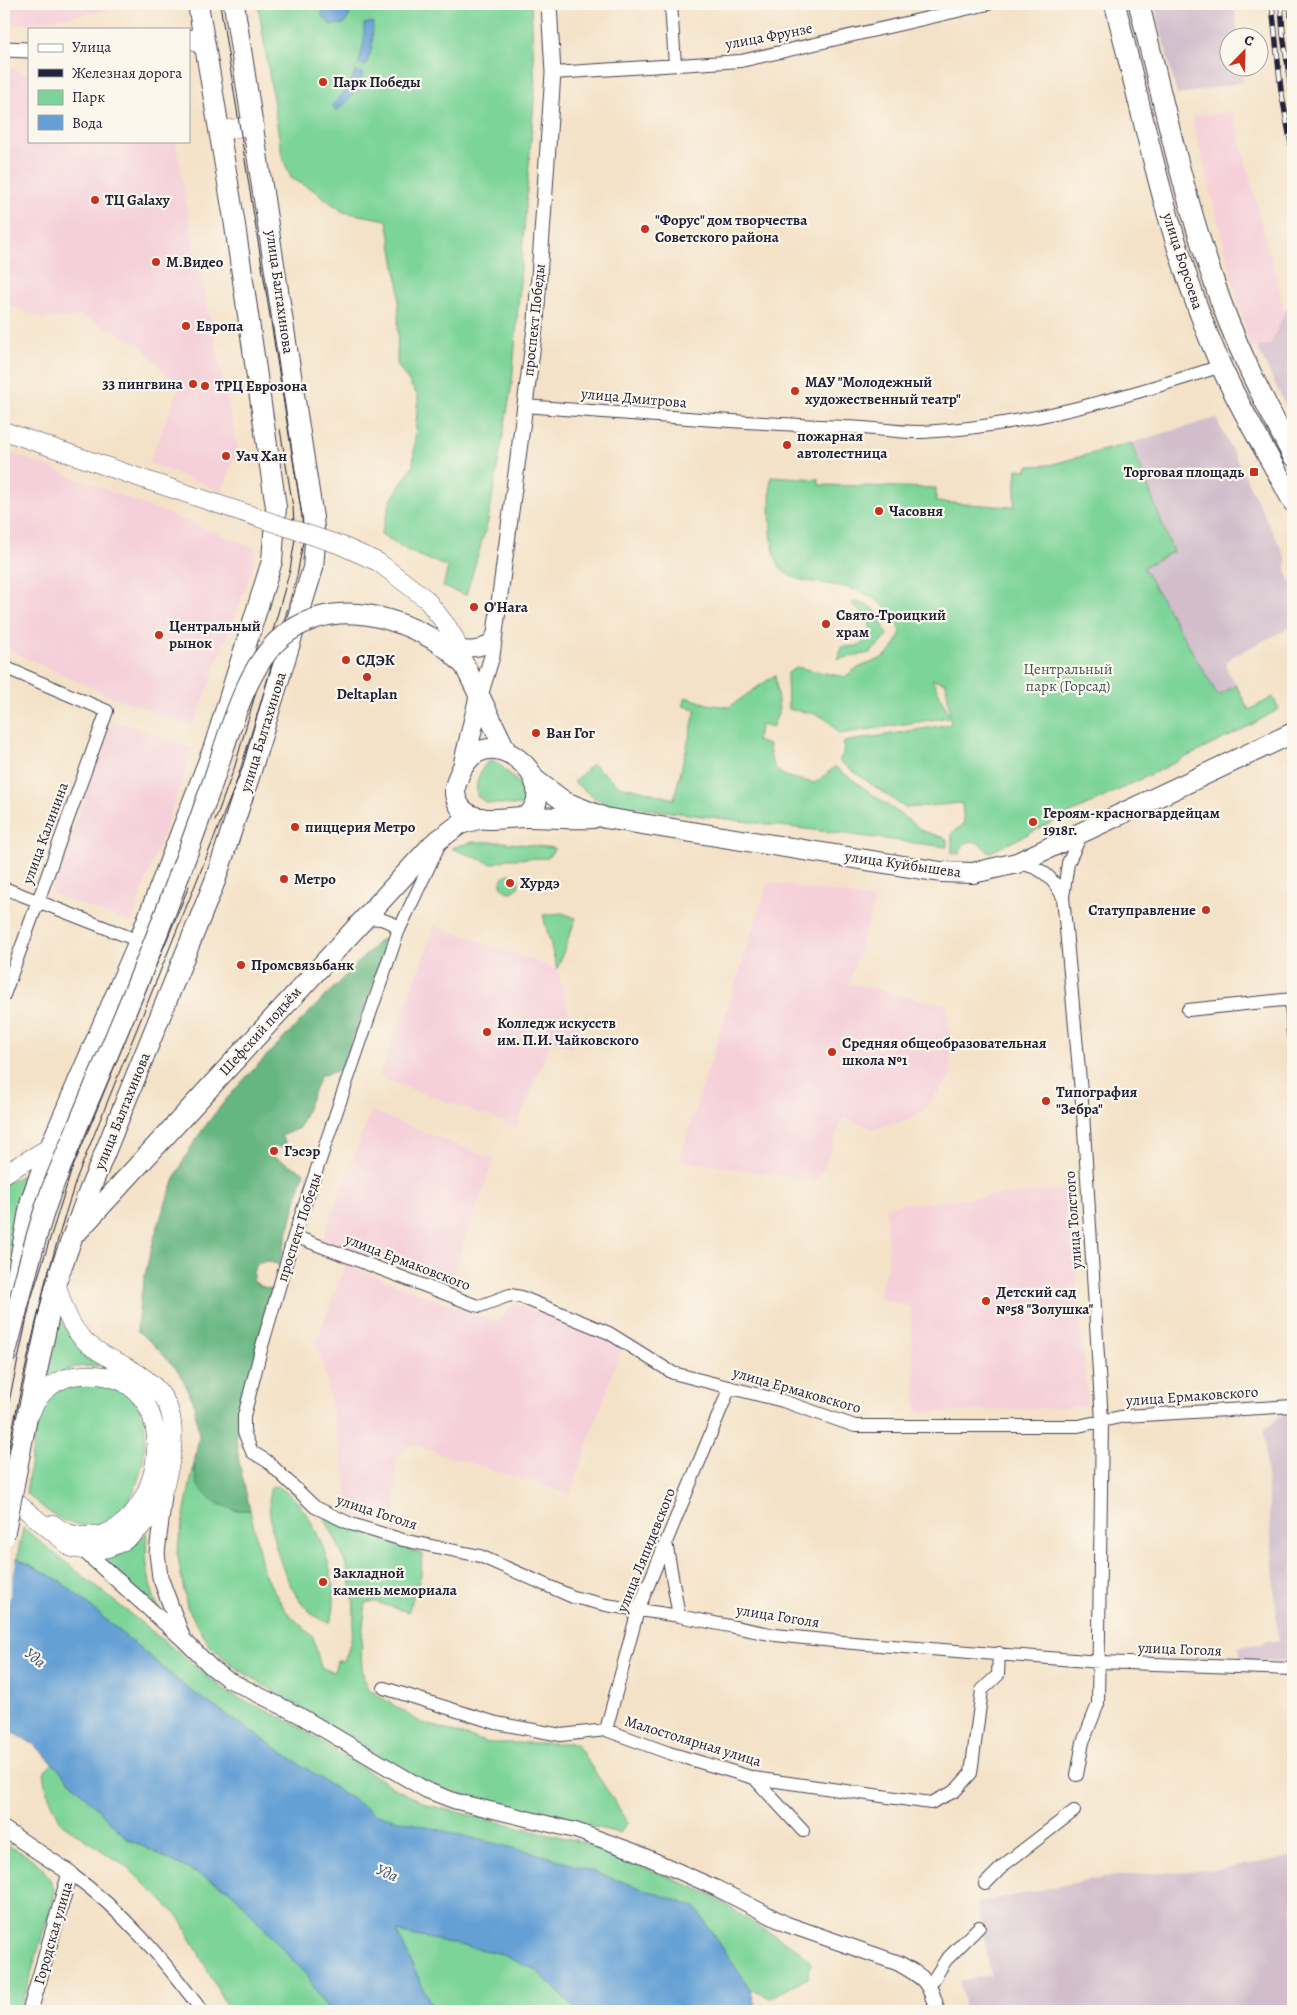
<svg xmlns="http://www.w3.org/2000/svg" width="1297" height="2015" font-family="Alegreya,serif">
<rect width="100%" height="100%" fill="#fbf7ec"/>
<filter id="ink" filterUnits="userSpaceOnUse"><feTurbulence type="fractalNoise" baseFrequency=".02" numOctaves="2"/><feDisplacementMap in="SourceGraphic" scale="10" xChannelSelector="R" yChannelSelector="G"/><feConvolveMatrix kernelMatrix="1 2 1 2 8 2 1 2 1" color-interpolation-filters="sRGB"/></filter>
<filter id="wash" filterUnits="userSpaceOnUse"><feTurbulence type="fractalNoise" baseFrequency=".0096" numOctaves="4" result="noise"/><feDisplacementMap in="SourceGraphic" scale="20" xChannelSelector="R" yChannelSelector="G"/><feGaussianBlur stdDeviation="1.12" result="paint"/><feColorMatrix in="noise" values="0 0 0 0 0 0 0 0 0 0 0 0 0 0 0 0 0 1.4 0 .05"/><feComposite in="paint" operator="in"/></filter>
<g filter="url(#wash)">
<rect width="100%" height="100%" fill="#f4e2c8"/>
<path fill="#f5cfd9" d="M 4,4 L 128,4 L 126,7 L 5,27 Z
M 4,65 L 29,75 L 29,141 L 176,141 L 190,224 L 237,447 L 223,492 L 149,463 L 179,388 L 139,344 L 81,316 L 44,319 L 4,303 Z
M 1232,111 L 1285,311 L 1270,345 L 1250,348 L 1192,117 Z
M 4,450 L 257,549 L 252,569 L 194,726 L 110,696 L 4,648 Z
M 113,720 L 193,749 L 131,923 L 50,893 Z
M 768,882 L 875,899 L 849,983 L 946,1005 L 949,1029 L 951,1076 L 924,1110 L 906,1121 L 873,1129 L 843,1117 L 824,1168 L 816,1181 L 679,1160 Z
M 435,926 L 557,969 L 570,1018 L 582,1024 L 572,1048 L 551,1040 L 517,1127 L 379,1077 Z
M 371,1111 L 494,1159 L 458,1259 L 449,1279 L 389,1257 L 385,1265 L 322,1240 Z
M 1068,1189 L 1088,1406 L 917,1413 L 910,1306 L 877,1298 L 889,1261 L 885,1206 Z
M 345,1265 L 497,1322 L 514,1303 L 623,1344 L 570,1494 L 410,1444 L 396,1459 L 395,1523 L 352,1516 L 326,1378 L 316,1343 Z"/>
<path fill="#d1bdcb" d="M 1154,4 L 1234,4 L 1238,37 L 1230,38 L 1230,68 L 1241,68 L 1243,82 L 1177,95 Z
M 1293,303 L 1293,421 L 1257,347 L 1270,345 L 1285,311 Z
M 1216,418 L 1286,559 L 1286,571 L 1293,586 L 1293,626 L 1235,655 L 1227,661 L 1227,670 L 1236,685 L 1218,697 L 1142,567 L 1173,551 L 1131,443 Z
M 1281,1415 L 1293,1415 L 1293,1661 L 1239,1660 L 1239,1646 L 1261,1644 L 1266,1640 L 1278,1642 L 1264,1431 Z
M 1293,1857 L 1293,2011 L 965,2011 L 960,1981 L 991,1975 L 977,1903 L 1103,1877 L 1220,1869 Z"/>
<path fill="#7dd499" stroke="#507b6a" fill-rule="evenodd" d="M 258,4 L 531,4 L 535,88 L 512,384 L 488,521 L 466,595 L 443,587 L 448,567 L 410,552 L 381,534 L 391,500 L 413,466 L 418,396 L 397,364 L 399,289 L 387,220 L 343,212 L 315,191 L 291,178 L 282,156 Z
M 1131,443 L 1173,552 L 1143,567 L 1218,696 L 1236,685 L 1249,710 L 1273,697 L 1279,709 L 1242,730 L 989,853 C 982,845 975,837 964,844 L 959,854 L 952,853 L 952,833 L 964,824 L 962,803 L 905,808 L 839,761 L 843,754 L 844,742 L 951,724 L 950,717 L 839,734 C 824,711 812,714 788,709 L 787,674 L 796,667 L 845,677 C 868,656 888,669 901,632 C 873,565 800,597 780,567 C 768,551 770,496 771,476 L 819,479 L 819,485 L 936,488 L 936,502 L 1014,507 L 1017,469 L 1027,470 L 1028,466 L 1049,465 ZM 932,679 L 946,683 L 950,715 L 949,714 Z
M 855,600 L 875,610 L 888,636 L 870,653 L 838,659 L 842,647 L 857,646 L 872,638 L 869,619 L 852,604 Z
M 775,675 L 779,711 L 772,728 L 761,725 L 756,741 L 769,745 C 771,778 787,777 815,783 L 835,767 L 923,831 L 947,839 L 947,847 L 608,804 L 593,797 L 574,782 L 592,764 L 621,787 L 633,788 L 674,799 L 696,709 L 683,706 L 686,697 L 707,704 L 729,707 Z
M 492,760 L 499,764 L 531,795 L 524,806 L 487,803 L 478,797 C 473,787 481,763 492,760 Z
M 472,842 L 502,842 L 555,848 L 548,858 L 508,859 L 492,864 L 451,848 Z
M501 883a9 9 0 1 1 18 0a9 9 0 1 1-18 0Z
M 562,913 L 576,918 L 557,969 L 543,915 Z
M 30,1172 L 20,1203 L 9,1258 L 4,1252 L 4,1184 Z
M 60,1317 C 72,1340 82,1355 106,1365 L 75,1367 L 44,1382 Z
M 78,1382 C 99,1385 120,1384 135,1401 C 148,1418 146,1440 143,1460 C 136,1495 120,1531 78,1525 C 57,1522 42,1506 26,1493 C 31,1468 34,1415 51,1396 C 58,1388 69,1386 78,1382 Z
M 194,1464 L 197,1485 L 235,1510 L 250,1510 L 264,1574 L 286,1611 L 313,1637 L 321,1668 L 334,1672 L 337,1661 L 344,1661 C 365,1611 350,1564 325,1519 L 328,1516 L 378,1538 L 422,1554 L 421,1575 L 408,1612 L 376,1602 L 366,1602 C 363,1629 357,1662 367,1688 L 420,1722 L 489,1743 L 576,1743 L 628,1822 L 619,1833 L 455,1793 L 403,1771 L 236,1668 L 209,1645 L 187,1607 L 177,1552 Z
M 274,1486 C 312,1496 346,1589 330,1623 C 287,1612 265,1527 270,1489 Z
M 23,1528 L 230,1694 L 291,1722 L 392,1787 L 428,1805 L 582,1842 L 712,1895 L 748,1920 L 799,1950 L 811,1963 L 808,1978 L 770,1998 L 750,1989 L 695,1907 L 550,1857 L 374,1815 L 187,1688 L 60,1581 L 17,1558 Z
M 147,1532 C 145,1560 147,1582 159,1609 L 100,1558 L 127,1550 Z
M 53,1763 L 126,1838 L 230,1890 L 308,1977 L 328,2011 L 229,2011 L 180,1918 L 128,1868 L 62,1824 L 47,1792 L 44,1772 Z
M 4,1844 C 30,1856 47,1865 55,1893 L 20,2011 L 4,2011 Z
M 396,1931 L 498,1953 L 536,1970 L 578,2011 L 434,2011 Z"/>
<path fill="#66b681" stroke="#446c5e" d="M 386,939 L 387,945 L 341,1070 L 320,1076 L 299,1128 L 281,1136 L 285,1142 L 283,1148 L 276,1146 L 269,1149 L 272,1156 L 304,1172 L 279,1265 L 268,1261 L 258,1263 L 253,1272 L 253,1281 L 261,1286 L 274,1290 L 236,1437 L 239,1462 L 250,1510 L 235,1510 L 214,1502 L 197,1485 L 194,1464 L 199,1436 L 194,1403 L 180,1373 L 153,1344 L 137,1331 C 139,1279 166,1184 195,1141 C 219,1104 249,1074 279,1043 C 313,1009 346,975 380,940 Z"/>
<path fill="#65a0d5" stroke="#446188" d="M 324,4 L 347,4 C 352,12 349,18 344,24 L 330,25 L 322,15 Z
M 373,22 L 372,48 L 366,66 L 359,63 L 364,41 L 364,24 Z
M 356,71 L 363,73 C 358,89 350,101 336,111 L 332,105 L 345,92 Z
M 4,1556 L 17,1558 L 60,1581 L 187,1688 L 374,1814 L 550,1857 L 695,1907 L 750,1989 L 757,2011 L 578,2011 L 536,1970 L 498,1953 L 397,1932 L 434,2011 L 328,2011 L 308,1977 L 230,1890 L 126,1838 L 35,1745 L 4,1727 Z"/>
<path fill="#f4e2c8" d="M 4,1553 L 17,1556 L 4,1626 Z"/>
</g>
<g filter="url(#ink)">
<g fill="none" stroke-linecap="round" stroke-linejoin="round">
<g stroke="#423f50" stroke-width="14">
<path id="minor" d="M 671,4 L 675,65
M 553,73 L 741,61 L 988,4
M 524,406 C 631,414 737,423 844,427 C 870,427 897,433 923,432 C 1022,427 1127,397 1221,366
M 4,667 L 107,711 L 4,995
M 440,843 L 398,932 L 294,1236 L 262,1346 L 244,1416 L 244,1432 L 252,1452 L 267,1461 L 315,1507 L 351,1524 L 403,1540 L 480,1556 L 573,1597 L 606,1605 L 679,1616 L 775,1635 L 853,1643 L 1100,1662 L 1293,1669
M 1018,863 C 1041,867 1052,876 1063,897
M 4,888 L 139,941
M 364,918 L 381,919 L 394,924 L 398,932
M 1291,999 L 1293,1034
M 1188,1010 L 1293,999
M 294,1236 L 475,1305 L 480,1306 L 510,1295 L 521,1297 L 609,1333 L 673,1373 L 783,1401 L 855,1426 L 1078,1426 L 1125,1416 L 1293,1406
M 666,1542 L 679,1616
M 384,1688 L 496,1723 L 561,1735 L 606,1730 L 669,1753 L 754,1778 L 931,1803 L 955,1791 L 971,1773 L 982,1690 L 998,1675 L 999,1653
M 606,1730 L 638,1610 L 730,1387
M 1077,1775 L 1083,1742 L 1098,1704 L 1102,1421 L 1083,1113 L 1063,897 L 1068,863 L 1082,833
M 754,1778 L 803,1831
M 70,1873 C 124,1912 162,1958 202,2011
M 985,1884 L 1005,1864 L 1074,1811
M 930,1985 L 946,1960 L 979,1927"/>
</g>
<g stroke="#423f50" stroke-width="17">
<path id="tertiary" d="M 189,37 L 206,52
M 4,49 L 29,50
M 448,646 C 465,650 487,653 495,634
M 479,699 L 492,656 L 536,321 L 553,73 L 549,4
M 164,1496 L 157,1553 L 160,1577 L 182,1636
M 79,1546 L 184,1640 L 211,1667 L 227,1679 L 299,1715 L 426,1790 L 455,1801 L 577,1831 L 633,1851 L 716,1888 L 786,1924 L 898,1963 C 925,1978 930,1981 937,2011
M 4,1829 L 70,1873 L 30,2011"/>
</g>
<g stroke="#423f50" stroke-width="19">
<path id="secondary" d="M 219,131 L 255,125
M 4,431 L 146,480
M 447,626 L 454,637 L 465,666
M 4,1174 L 50,1147
M 31,1413 C 38,1392 59,1376 82,1375 C 194,1368 165,1536 88,1536 C 75,1536 63,1533 53,1524
M 4,1492 L 72,1548 C 97,1554 120,1548 138,1530 C 158,1511 165,1489 170,1463 C 179,1415 169,1389 125,1366 C 112,1359 98,1353 86,1342 C 69,1327 62,1303 56,1282"/>
</g>
<g stroke="#423f50" stroke-width="22">
<path id="primary" d="M 1115,4 C 1145,125 1170,249 1220,364 C 1241,411 1269,456 1293,502
M 1139,4 C 1162,96 1182,190 1213,279 C 1233,341 1263,399 1293,456
M 433,639 L 449,650 L 465,666 L 506,751
M 463,767 L 479,699
M 534,779 L 565,802 L 605,818 L 941,872 L 973,873 L 1017,863 L 1293,733
M 526,817 C 569,783 479,703 456,784 C 454,790 455,797 458,803 C 470,828 507,816 528,817 C 550,817 571,819 593,818
M 79,1230 L 433,844 L 460,824 L 482,818
M 15,1287 L 31,1200 L 50,1147 L 139,941 L 214,747 L 272,561 L 276,507 L 234,219 L 198,4
M 24,1432 L 56,1282 L 88,1194 L 215,881 L 249,777 L 313,568 L 315,543 L 313,518 L 234,4"/>
</g>
<use href="#minor" stroke="#fff" stroke-width="12"/>
<use href="#tertiary" stroke="#fff" stroke-width="15"/>
<use href="#secondary" stroke="#fff" stroke-width="18"/>
<use href="#primary" stroke="#fff" stroke-width="20"/>
<path stroke="#22223b" stroke-width="1" d="M 215,821 L 235,766 L 290,570 L 295,539 L 293,507 L 280,429
M 4,1425 L 31,1299 L 71,1172 L 189,886
M 4,1473 C 23,1373 45,1274 77,1177 L 242,769 L 297,576 L 303,542 L 302,516 L 220,4"/>
<g stroke="#22223b" stroke-width="5.5">
<path id="rail" d="M 1272,4 L 1281,90 L 1293,155
M 1281,4 L 1283,34 L 1293,102
M 1290,4 L 1293,37"/>
</g>
<use href="#rail" stroke="#fbf7ec" stroke-width="4" stroke-dasharray="11" stroke-linecap="butt"/>
<g stroke="#423f50" stroke-width="19" stroke-linecap="butt">
<path id="secondary-bridge" d="M 146,480 L 340,545 L 378,562 L 426,599 L 447,626"/>
</g>
<g stroke="#423f50" stroke-width="22" stroke-linecap="butt">
<path id="primary-bridge" d="M 4,1359 C 19,1306 30,1251 48,1200 C 56,1176 67,1153 76,1130 C 104,1063 133,997 159,929 C 177,882 194,835 211,787 C 227,742 244,667 283,636 C 330,599 386,613 433,639
M 4,1536 L 24,1432"/>
</g>
<use href="#secondary-bridge" stroke="#fff" stroke-width="18"/>
<use href="#primary-bridge" stroke="#fff" stroke-width="20"/>
</g>
</g>
<g fill="#c8321e" stroke="#fbf7ec" stroke-width="2">
<circle cx="323" cy="82" r="5"/>
<circle cx="95" cy="200" r="5"/>
<circle cx="645" cy="229" r="5"/>
<circle cx="156" cy="262" r="5"/>
<circle cx="186" cy="326" r="5"/>
<circle cx="193" cy="384" r="5"/>
<circle cx="205" cy="386" r="5"/>
<circle cx="795" cy="391" r="5"/>
<circle cx="787" cy="445" r="5"/>
<circle cx="226" cy="456" r="5"/>
<rect x="1249" y="467" width="10" height="10" rx="2.5"/>
<circle cx="879" cy="511" r="5"/>
<circle cx="474" cy="607" r="5"/>
<circle cx="826" cy="624" r="5"/>
<circle cx="159" cy="635" r="5"/>
<circle cx="346" cy="660" r="5"/>
<circle cx="367" cy="677" r="5"/>
<circle cx="536" cy="733" r="5"/>
<circle cx="1033" cy="822" r="5"/>
<circle cx="295" cy="827" r="5"/>
<circle cx="284" cy="879" r="5"/>
<circle cx="510" cy="883" r="5"/>
<circle cx="1206" cy="910" r="5"/>
<circle cx="241" cy="965" r="5"/>
<circle cx="487" cy="1032" r="5"/>
<circle cx="832" cy="1052" r="5"/>
<circle cx="1046" cy="1101" r="5"/>
<circle cx="274" cy="1151" r="5"/>
<circle cx="986" cy="1301" r="5"/>
<circle cx="323" cy="1582" r="5"/>
</g>
<g text-anchor="middle" dominant-baseline="central" stroke-width="4.5" stroke-linejoin="round" paint-order="stroke">
<g font-size="15" fill="#22223b" stroke="#fbf7ec">
<text transform="translate(769 36) rotate(-11)">улица Фрунзе</text>
<text transform="translate(1183 261) rotate(72)">улица Борсоева</text>
<text transform="translate(280 292) rotate(82)">улица Балтахинова</text>
<text transform="translate(534 320) rotate(-84)">проспект Победы</text>
<text transform="translate(634 398) rotate(5)">улица Дмитрова</text>
<text transform="translate(263 732) rotate(-73)">улица Балтахинова</text>
<text transform="translate(45 833) rotate(-70)">улица Калинина</text>
<text transform="translate(903 864) rotate(8)">улица Куйбышева</text>
<text transform="translate(260 1031) rotate(-48)">Шефский подъём</text>
<text transform="translate(122 1111) rotate(-68)">улица Балтахинова</text>
<text transform="translate(1073 1220) rotate(-94)">улица Толстого</text>
<text transform="translate(299 1227) rotate(-72)">проспект Победы</text>
<text transform="translate(408 1262) rotate(21)">улица Ермаковского</text>
<text transform="translate(797 1390) rotate(16)">улица Ермаковского</text>
<text transform="translate(1192 1396) rotate(-4)">улица Ермаковского</text>
<text transform="translate(377 1512) rotate(18)">улица Гоголя</text>
<text transform="translate(646 1550) rotate(-68)">улица Ляпидевского</text>
<text transform="translate(778 1616) rotate(9)">улица Гоголя</text>
<text transform="translate(1180 1649) rotate(2)">улица Гоголя</text>
<text transform="translate(693 1741) rotate(17)">Малостолярная улица</text>
<text transform="translate(53 1933) rotate(-74)">Городская улица</text>
</g>
<g font-size="15" font-weight="bold" fill="#22223b" stroke="#fbf7ec" text-anchor="start">
<text x="333" y="82">Парк Победы</text>
<text x="105" y="200">ТЦ Galaxy</text>
<text x="655" y="220">"Форус" дом творчества<tspan x="655" dy="17">Советского района</tspan></text>
<text x="166" y="262">М.Видео</text>
<text x="196" y="326">Европа</text>
<text x="805" y="382">МАУ "Молодежный<tspan x="805" dy="17">художественный театр"</tspan></text>
<text x="183" y="384" text-anchor="end">33 пингвина</text>
<text x="215" y="386">ТРЦ Еврозона</text>
<text x="797" y="436">пожарная<tspan x="797" dy="17">автолестница</tspan></text>
<text x="236" y="456">Уач Хан</text>
<text x="1244" y="472" text-anchor="end">Торговая площадь</text>
<text x="889" y="511">Часовня</text>
<text x="484" y="607">O'Hara</text>
<text x="836" y="615">Свято-Троицкий<tspan x="836" dy="17">храм</tspan></text>
<text x="169" y="626">Центральный<tspan x="169" dy="17">рынок</tspan></text>
<text x="356" y="660">СДЭК</text>
<text x="367" y="694" text-anchor="middle">Deltaplan</text>
<text x="546" y="733">Ван Гог</text>
<text x="1043" y="813">Героям-красногвардейцам<tspan x="1043" dy="17">1918г.</tspan></text>
<text x="305" y="827">пиццерия Метро</text>
<text x="294" y="879">Метро</text>
<text x="520" y="883">Хурдэ</text>
<text x="1196" y="910" text-anchor="end">Статуправление</text>
<text x="251" y="965">Промсвязьбанк</text>
<text x="497" y="1023">Колледж искусств<tspan x="497" dy="17">им. П.И. Чайковского</tspan></text>
<text x="842" y="1043">Средняя общеобразовательная<tspan x="842" dy="17">школа №1</tspan></text>
<text x="1056" y="1092">Типография<tspan x="1056" dy="17">"Зебра"</tspan></text>
<text x="284" y="1151">Гэсэр</text>
<text x="996" y="1292">Детский сад<tspan x="996" dy="17">№58 "Золушка"</tspan></text>
<text x="333" y="1573">Закладной<tspan x="333" dy="17">камень мемориала</tspan></text>
</g>
<g font-size="15" fill="#3d5757" stroke="#fbf7ec">
<text x="1068" y="669">Центральный<tspan x="1068" dy="17">парк (Горсад)</tspan></text>
</g>
<g font-size="16" font-style="italic" fill="#3d5479" stroke="#fbf7ec">
<text transform="translate(35 1658) rotate(38)">Уда</text>
<text transform="translate(387 1873) rotate(23)">Уда</text>
</g>
</g>
<rect width="1297" height="2015" fill="none" stroke="#fbf7ec" stroke-width="20"/>
<rect x="28" y="28" width="162" height="115" fill="#fbf7ec" stroke="#a4a2a5"/>
<rect x="38" y="44" width="25" height="8" fill="#ffffff" stroke="#a4a2a5"/>
<text x="72" y="52" font-size="15" fill="#22223b">Улица</text>
<rect x="38" y="69" width="25" height="8" fill="#22223b" stroke="#a4a2a5"/>
<text x="72" y="78" font-size="15" fill="#22223b">Железная дорога</text>
<rect x="38" y="90" width="25" height="15" fill="#7dd499" stroke="#a4a2a5"/>
<text x="72" y="102" font-size="15" fill="#22223b">Парк</text>
<rect x="38" y="115" width="25" height="15" fill="#65a0d5" stroke="#a4a2a5"/>
<text x="72" y="128" font-size="15" fill="#22223b">Вода</text>
<g transform="translate(1244 52) rotate(23)"><circle r="24" fill="#fbf7ec" stroke="#a4a2a5"/>
<path d="M0-4L9 19L0 12L-9 19Z" fill="#c8321e"/>
<text y="-8" font-size="14" font-weight="bold" text-anchor="middle" fill="#22223b">С</text>
</g>
</svg>
